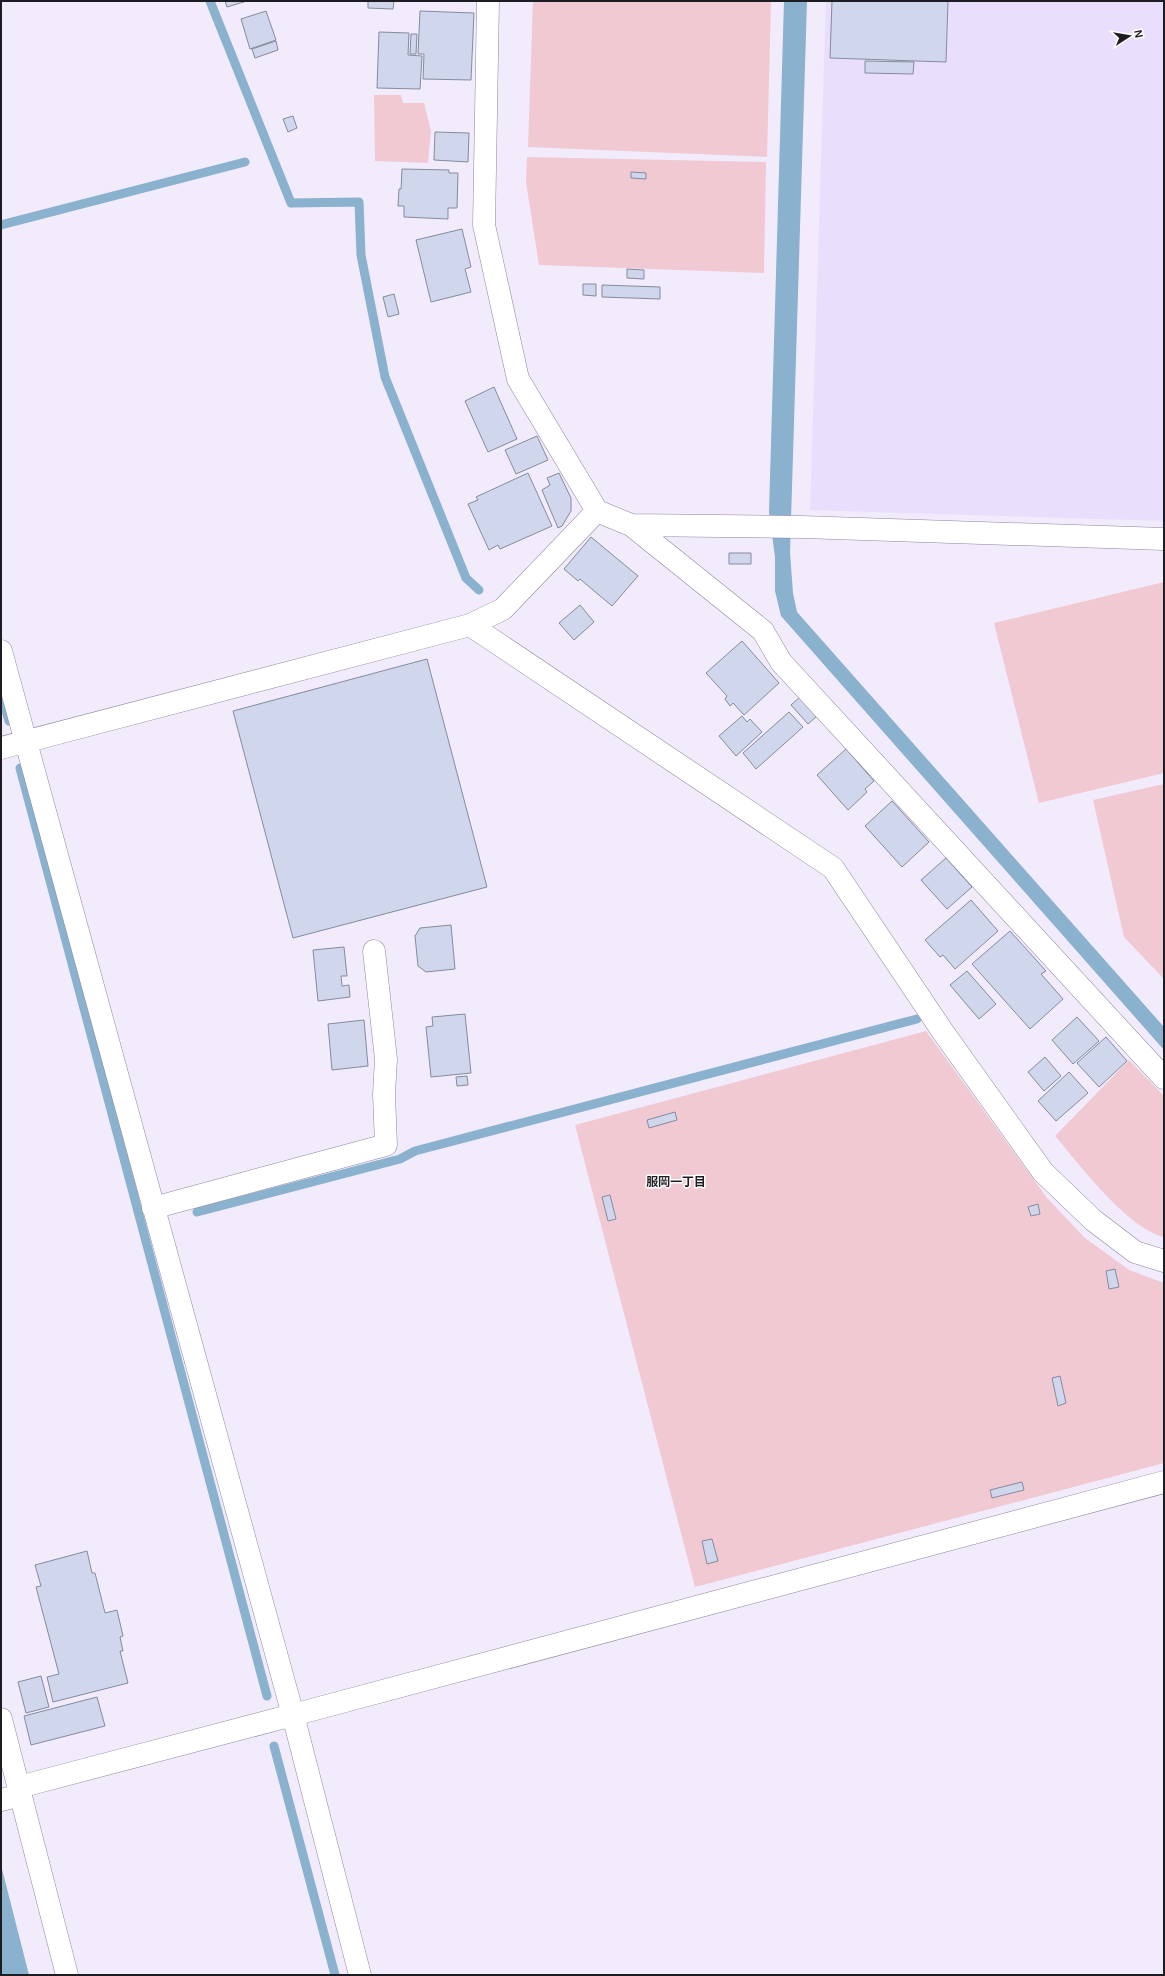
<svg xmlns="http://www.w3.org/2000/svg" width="1165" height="1976" font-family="Arial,'Noto Sans JP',sans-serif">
<rect width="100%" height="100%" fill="#f1ebfc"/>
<path fill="#e9dffc" d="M 826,1 L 1164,1 L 1164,521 L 810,510 Z"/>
<path fill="#f0c9d2" d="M 533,1 L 771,1 L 767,157 L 528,147 Z
M 374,95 L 401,95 L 403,103 L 424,103 L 431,131 L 428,163 L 375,161 Z
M 527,157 L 766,162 L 764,273 L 539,265 L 526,182 Z
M 1164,582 L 1164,773 L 1039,803 L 994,623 Z
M 1164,784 L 1164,979 L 1124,937 L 1093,800 Z
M 926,1031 L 1047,1198 L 1085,1238 L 1129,1270 L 1164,1283 L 1164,1463 L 695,1587 L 575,1125 Z
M 1129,1060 L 1164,1096 L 1164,1237 C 1127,1228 1080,1165 1055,1136 Z"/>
<path fill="#8ab1cd" d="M 784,1 L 807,1 L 790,552 L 793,593 L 797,612 L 1164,1027 L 1164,1050 L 781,616 L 775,591 L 775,557 L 769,512 Z
M 1,1865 L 29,1975 L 1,1975 Z"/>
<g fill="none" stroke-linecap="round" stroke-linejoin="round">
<path stroke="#8ab1cd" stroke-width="9" d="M 210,1 L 291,203 L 359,202 L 361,255 L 385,377 L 466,578 L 479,590
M 1,225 L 245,162
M 1,694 L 9,721
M 20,768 L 267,1696
M 197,1212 L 400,1159 L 415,1151 L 917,1019
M 274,1746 L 335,1975"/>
</g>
<path fill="#d0d7ec" stroke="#848b9e" d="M 225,1 L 247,1 L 227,7 Z
M 368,1 L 394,1 L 393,9 L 368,8 Z
M 832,1 L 948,1 L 946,62 L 830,58 Z
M 266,11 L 276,40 L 250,49 L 241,19 Z
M 420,11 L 474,13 L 471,80 L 423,79 L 424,54 L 418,54 Z
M 379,32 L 409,33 L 408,55 L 422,56 L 420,89 L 377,88 Z
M 411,34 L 417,34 L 416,54 L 410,54 Z
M 276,41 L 278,50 L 255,58 L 252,49 Z
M 865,61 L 914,62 L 913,74 L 865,73 Z
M 293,116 L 297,128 L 288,132 L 283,119 Z
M 435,132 L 469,133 L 468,162 L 434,160 Z
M 402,169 L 449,170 L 449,173 L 458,173 L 457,208 L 448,208 L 448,219 L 404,217 L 404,206 L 398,206 L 399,189 L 401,189 Z
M 631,172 L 646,173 L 646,179 L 631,178 Z
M 462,229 L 471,267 L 465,269 L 471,292 L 431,302 L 416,240 Z
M 627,269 L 644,270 L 644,279 L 627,278 Z
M 583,284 L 596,284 L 596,296 L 583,295 Z
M 602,285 L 660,287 L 660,299 L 602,297 Z
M 394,294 L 399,314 L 388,317 L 383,297 Z
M 494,387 L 517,439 L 488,452 L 465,401 Z
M 537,436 L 548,460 L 516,474 L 505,450 Z
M 528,473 L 552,526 L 500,549 L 498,545 L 489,550 L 468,504 L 478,500 L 476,497 Z
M 559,473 L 571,498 L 571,511 L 562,526 L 558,528 L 542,490 L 550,485 L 547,478 Z
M 591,537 L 638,576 L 612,606 L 580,579 L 578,581 L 564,569 Z
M 729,553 L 751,553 L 751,564 L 729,564 Z
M 580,605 L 594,622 L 574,640 L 559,623 Z
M 742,641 L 779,683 L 744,715 L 733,703 L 730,706 L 725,699 L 727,696 L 706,673 Z
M 427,659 L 487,887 L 293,938 L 233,711 Z
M 800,697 L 817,716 L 808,724 L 791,705 Z
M 789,712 L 803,727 L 756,769 L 743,753 Z
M 742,716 L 747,722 L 750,719 L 762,732 L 736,756 L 719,736 Z
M 846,749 L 874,781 L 865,789 L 867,792 L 848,810 L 817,775 Z
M 892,801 L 929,842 L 902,867 L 865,826 Z
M 946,858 L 972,887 L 947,909 L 921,880 Z
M 971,900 L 998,931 L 955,969 L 943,955 L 940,957 L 925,940 Z
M 451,925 L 455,969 L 426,972 L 418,966 L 415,936 L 420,928 Z
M 1010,931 L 1046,971 L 1041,974 L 1063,999 L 1030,1029 L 972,964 Z
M 344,947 L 347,976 L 341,976 L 342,986 L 349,985 L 350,997 L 318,1001 L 313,950 Z
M 967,971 L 996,1004 L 979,1019 L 950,985 Z
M 465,1014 L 471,1073 L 431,1077 L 426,1027 L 433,1026 L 432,1017 Z
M 1077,1017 L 1099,1041 L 1073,1064 L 1052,1040 Z
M 364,1020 L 368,1066 L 332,1070 L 328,1024 Z
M 1106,1037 L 1127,1061 L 1099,1087 L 1077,1063 Z
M 1045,1057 L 1061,1076 L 1044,1091 L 1028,1072 Z
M 1069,1072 L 1088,1093 L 1056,1121 L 1038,1101 Z
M 467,1076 L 468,1085 L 457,1086 L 456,1077 Z
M 675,1112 L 677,1120 L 649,1128 L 647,1120 Z
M 610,1195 L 616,1219 L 608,1221 L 602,1197 Z
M 1038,1204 L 1040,1214 L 1031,1216 L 1028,1207 Z
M 1115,1269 L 1119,1287 L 1109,1289 L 1106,1271 Z
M 1060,1376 L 1066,1403 L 1058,1406 L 1052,1378 Z
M 1022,1482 L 1024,1490 L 992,1498 L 990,1490 Z
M 712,1539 L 718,1561 L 707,1564 L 702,1541 Z
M 87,1551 L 92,1573 L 95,1573 L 105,1613 L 117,1610 L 123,1636 L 120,1637 L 123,1651 L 120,1651 L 128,1683 L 53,1702 L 47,1677 L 59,1674 L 36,1587 L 41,1586 L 35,1565 Z
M 41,1676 L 49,1707 L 26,1713 L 18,1682 Z
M 97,1697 L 105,1726 L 31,1745 L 24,1716 Z"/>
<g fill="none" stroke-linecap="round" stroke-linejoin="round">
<g stroke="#8e879b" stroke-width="23">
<path id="minor" d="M 488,1 L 484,225 L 518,379 L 597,511 L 631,525 L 802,527 L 1164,539
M 631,525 L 763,631 L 781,662 L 1164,1078
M 470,625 L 833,868 L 943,1032 L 1043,1172 L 1093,1220 L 1135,1252 L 1164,1261
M 1,651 L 293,1715 L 360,1975
M 1,748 L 470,625 L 503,609 L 597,511
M 153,1208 L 386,1145 L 384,1094 L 386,1059 L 374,951
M 19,1787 L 293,1715 L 1164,1482
M 1,1800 L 21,1795"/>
</g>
<g stroke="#8e879b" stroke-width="23">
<path id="tertiary" d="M 1,1719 L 67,1975"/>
</g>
<use href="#minor" stroke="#fff" stroke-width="22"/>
<use href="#tertiary" stroke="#fff" stroke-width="22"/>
</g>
<g text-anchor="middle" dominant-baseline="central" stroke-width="3" stroke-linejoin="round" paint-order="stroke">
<g font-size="12" font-weight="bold" fill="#1e1c23" stroke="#fff">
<text x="676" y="1182">服岡一丁目</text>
</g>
</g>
<rect width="1165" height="1976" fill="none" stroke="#1e1c23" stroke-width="4"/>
<g transform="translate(1129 36) rotate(78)" stroke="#ffffff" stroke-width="3" paint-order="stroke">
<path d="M0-3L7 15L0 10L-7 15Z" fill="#1e1c23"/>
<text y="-6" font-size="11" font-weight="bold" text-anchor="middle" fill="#1e1c23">N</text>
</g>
</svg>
